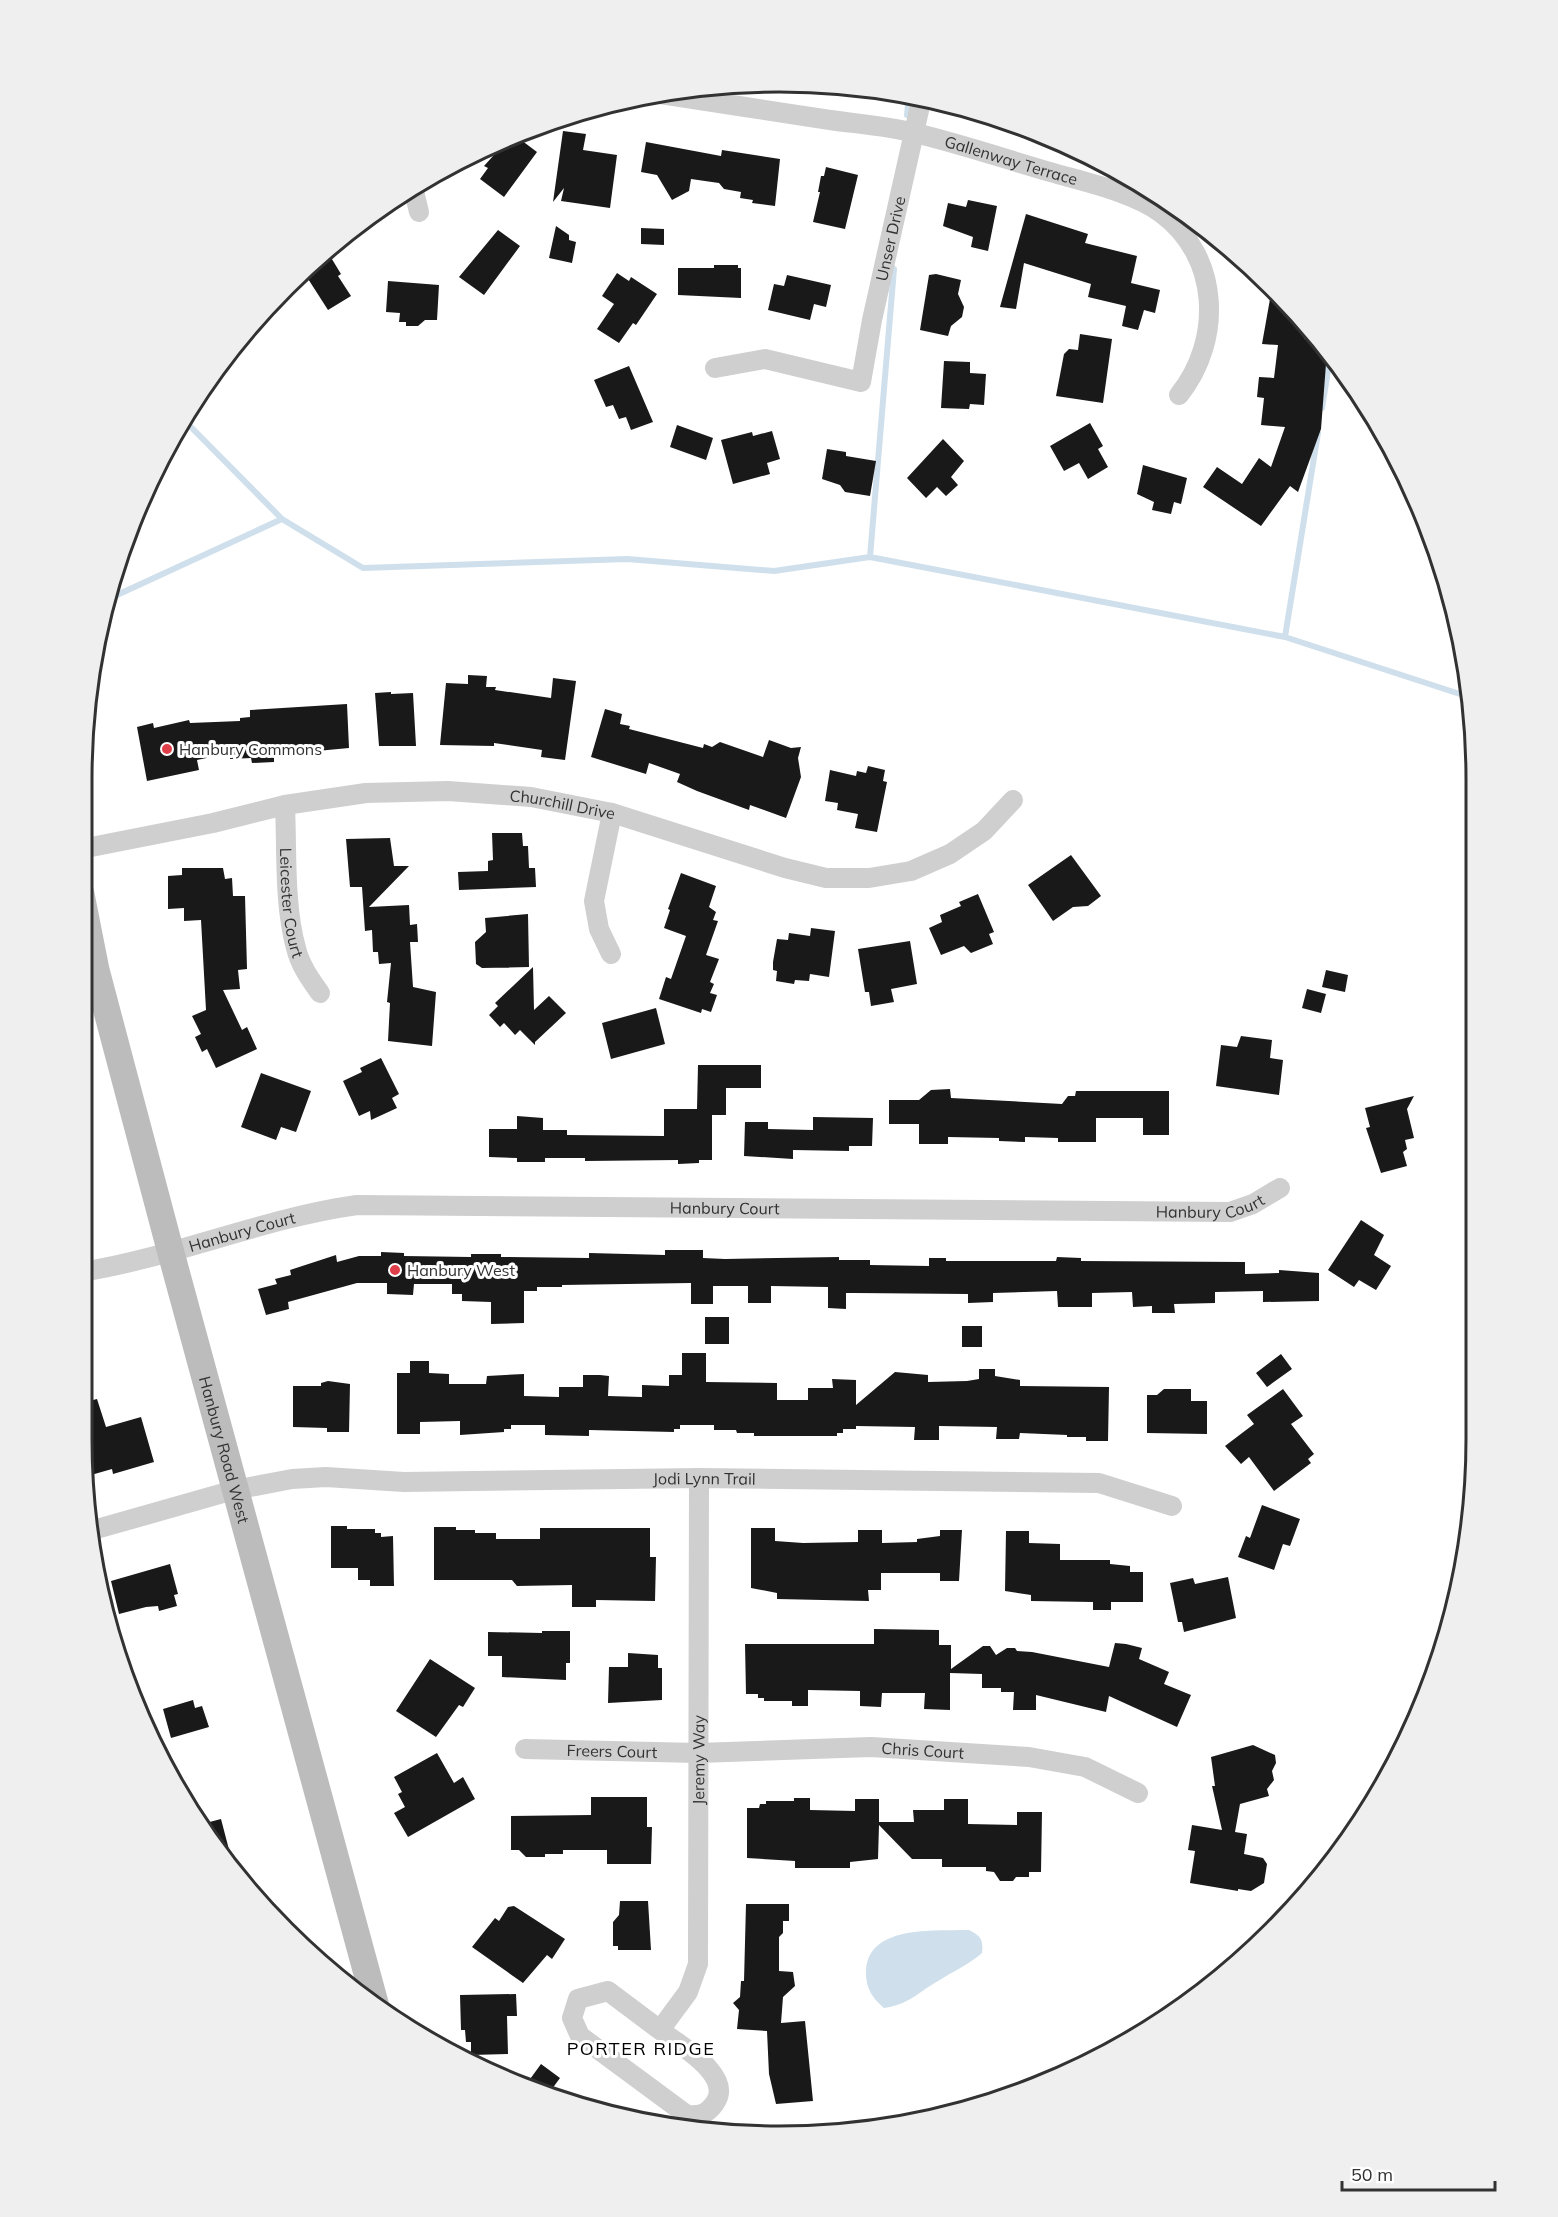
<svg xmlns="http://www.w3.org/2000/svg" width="1558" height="2217" font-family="Mulish,sans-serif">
<rect width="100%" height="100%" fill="#fff"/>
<path fill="#cfe0ec" d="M 969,1930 C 980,1935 984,1940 982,1953 C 968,1965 954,1971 938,1981 C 917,1993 910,2004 884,2008 C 872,1998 866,1988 866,1973 C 866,1924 935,1931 969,1930 Z"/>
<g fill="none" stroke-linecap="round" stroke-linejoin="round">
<path stroke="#cfe0ec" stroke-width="6" d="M 907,115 L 909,94
M 1322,408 L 1331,352
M 183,419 L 282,519 L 363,568 L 627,559 L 774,571 L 870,557 L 1285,637 L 1469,697
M 870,557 L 894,269
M 117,595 L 282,519
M 1285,637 L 1318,433"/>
</g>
<path fill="#191919" d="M 563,131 L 586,134 L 583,150 L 617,155 L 610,208 L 561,201 L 564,188 L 553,202 Z
M 513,134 L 537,152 L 504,197 L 480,179 L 488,168 L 484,166 Z
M 646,142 L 721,156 L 722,150 L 780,159 L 775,206 L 752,203 L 753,200 L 740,198 L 741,192 L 724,189 L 719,183 L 691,179 L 689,191 L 672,200 L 657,175 L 641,172 Z
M 826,167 L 858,175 L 845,229 L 813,222 L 820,192 L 818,192 L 821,176 L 824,176 Z
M 968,200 L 997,206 L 988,251 L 971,247 L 973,237 L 943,226 L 948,203 L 966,207 Z
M 1026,214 L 1088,234 L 1085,243 L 1137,256 L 1131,283 L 1160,290 L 1155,313 L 1144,310 L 1138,330 L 1122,326 L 1126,306 L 1088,297 L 1091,284 L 1024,263 L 1016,309 L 1000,307 Z
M 556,226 L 569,235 L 569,240 L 576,242 L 572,263 L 549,258 Z
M 641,228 L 664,229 L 664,245 L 641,244 Z
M 498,230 L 520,246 L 484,295 L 459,277 Z
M 327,251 L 341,274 L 338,276 L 351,296 L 328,310 L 303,271 Z
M 714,265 L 738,265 L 738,268 L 741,268 L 741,298 L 678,295 L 678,268 L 714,268 Z
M 617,273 L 629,281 L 631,277 L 657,294 L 636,325 L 633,323 L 619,343 L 597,329 L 614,304 L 602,296 Z
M 936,274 L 961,280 L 958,294 L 964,307 L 962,317 L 951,326 L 948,336 L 920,330 L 929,275 Z
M 787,275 L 831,285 L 826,307 L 814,304 L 810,320 L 768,310 L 774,284 L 784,286 Z
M 388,281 L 439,285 L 437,320 L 425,320 L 418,326 L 406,326 L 406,322 L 399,322 L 400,313 L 386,312 Z
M 1270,299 L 1286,300 L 1306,323 L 1304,339 L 1321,340 L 1340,366 L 1326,364 L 1321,429 L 1298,492 L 1290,486 L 1261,526 L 1203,487 L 1217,467 L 1242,484 L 1259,458 L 1271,467 L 1285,427 L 1261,425 L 1264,398 L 1257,397 L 1259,377 L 1274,378 L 1278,345 L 1262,344 Z
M 1080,334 L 1112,339 L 1103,403 L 1056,396 L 1064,354 L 1069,349 L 1078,350 Z
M 944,361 L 970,362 L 970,373 L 986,374 L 984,405 L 970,404 L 969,409 L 941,408 Z
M 629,366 L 653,422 L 631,430 L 626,417 L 619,419 L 613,405 L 606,407 L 594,380 Z
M 1090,423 L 1103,446 L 1098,449 L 1108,467 L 1088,479 L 1079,463 L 1064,471 L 1050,446 Z
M 677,425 L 713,438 L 706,460 L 670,447 Z
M 772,431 L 780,459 L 767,463 L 770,474 L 733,484 L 721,440 L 752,432 L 753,436 Z
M 943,439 L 964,461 L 951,477 L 958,485 L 946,496 L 937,487 L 926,498 L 907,478 Z
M 827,449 L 846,452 L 846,456 L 876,461 L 870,496 L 845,492 L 840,485 L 822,479 Z
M 1143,465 L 1187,478 L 1181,504 L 1174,502 L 1171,514 L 1152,510 L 1154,502 L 1137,494 Z
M 468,675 L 487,676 L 486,687 L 496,687 L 495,690 L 551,698 L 553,678 L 576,681 L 565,760 L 541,757 L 542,750 L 494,743 L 494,746 L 440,745 L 446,683 L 468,684 Z
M 391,692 L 391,694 L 413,693 L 416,746 L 379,746 L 375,693 Z
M 347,704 L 349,748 L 274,755 L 274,762 L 252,763 L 251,758 L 230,759 L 230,753 L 197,760 L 199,770 L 147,781 L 137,727 L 153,723 L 154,728 L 189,720 L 190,723 L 240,721 L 240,718 L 250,717 L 250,710 Z
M 605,709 L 622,714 L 620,724 L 630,726 L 629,729 L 703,748 L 704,744 L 712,747 L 720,742 L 763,757 L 769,740 L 791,748 L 801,747 L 798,758 L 801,777 L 786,818 L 750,805 L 749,810 L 697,791 L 677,782 L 680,774 L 649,763 L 646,774 L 591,757 Z
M 868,766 L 885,770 L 883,781 L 887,782 L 877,832 L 855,828 L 858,814 L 837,810 L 838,803 L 825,801 L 830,770 L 856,776 L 857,771 L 866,773 Z
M 492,833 L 522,833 L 523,846 L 528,846 L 529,868 L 535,868 L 536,887 L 459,890 L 458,872 L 488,871 L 488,861 L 493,860 Z
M 390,838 L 394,866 L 409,866 L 369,907 L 409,905 L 410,925 L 417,924 L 418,942 L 410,942 L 413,987 L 436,992 L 432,1046 L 388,1041 L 390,1003 L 387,1002 L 391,963 L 379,964 L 378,952 L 373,952 L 372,930 L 365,931 L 362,887 L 350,887 L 346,839 Z
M 1071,855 L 1101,896 L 1088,906 L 1073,907 L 1053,921 L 1028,885 Z
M 182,868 L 223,868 L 225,879 L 232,878 L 233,896 L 245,896 L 247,969 L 238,970 L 240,989 L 223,990 L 242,1030 L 247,1027 L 257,1049 L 216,1068 L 207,1049 L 202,1052 L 195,1037 L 201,1034 L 192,1016 L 206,1010 L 201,920 L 184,921 L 184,908 L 168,909 L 168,876 L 182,875 Z
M 681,873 L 716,886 L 709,907 L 716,912 L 713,920 L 718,921 L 706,955 L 719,959 L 710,982 L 714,984 L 710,993 L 717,995 L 711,1012 L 702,1009 L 701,1013 L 659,999 L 666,977 L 671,979 L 686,936 L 664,928 L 670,910 L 668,909 Z
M 978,894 L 994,932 L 989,934 L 993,944 L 971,953 L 964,946 L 941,955 L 929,928 L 942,922 L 940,915 L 961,906 L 959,902 Z
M 528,914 L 529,967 L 482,968 L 476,964 L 475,942 L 486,932 L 485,918 Z
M 811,928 L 835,931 L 829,977 L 810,974 L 809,981 L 795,980 L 794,984 L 776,981 L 777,971 L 773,970 L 773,962 L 777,939 L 788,940 L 789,933 L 810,936 Z
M 910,941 L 917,984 L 891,989 L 894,1002 L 871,1006 L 869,992 L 865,992 L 858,949 Z
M 533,967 L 534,1010 L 549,996 L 566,1013 L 535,1042 L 535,1045 L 520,1030 L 515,1035 L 504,1023 L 500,1027 L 489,1015 L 498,1006 L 495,1003 Z
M 1326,970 L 1348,975 L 1345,992 L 1322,987 Z
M 1307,989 L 1326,994 L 1321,1013 L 1302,1008 Z
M 656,1008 L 665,1044 L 611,1059 L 602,1023 Z
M 1241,1036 L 1272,1040 L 1270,1058 L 1283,1060 L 1279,1095 L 1216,1086 L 1221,1045 L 1237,1047 Z
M 381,1058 L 399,1094 L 392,1098 L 397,1108 L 371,1120 L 370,1111 L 359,1116 L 343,1081 L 362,1072 L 360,1068 Z
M 698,1065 L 761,1065 L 761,1088 L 726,1088 L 726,1115 L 712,1115 L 712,1160 L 699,1160 L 699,1163 L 678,1164 L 678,1160 L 585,1161 L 585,1158 L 545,1158 L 545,1162 L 517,1162 L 517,1158 L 489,1157 L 489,1129 L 517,1129 L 517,1116 L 543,1118 L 543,1130 L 567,1130 L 567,1135 L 664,1136 L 664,1109 L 697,1109 Z
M 261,1073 L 311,1091 L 296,1132 L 281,1127 L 276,1140 L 241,1127 Z
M 950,1089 L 951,1098 L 1062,1104 L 1068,1096 L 1075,1096 L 1076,1091 L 1169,1091 L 1169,1135 L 1143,1135 L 1143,1118 L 1096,1118 L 1096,1142 L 1058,1142 L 1058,1138 L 1025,1137 L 1025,1142 L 999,1141 L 999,1138 L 948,1137 L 948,1144 L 919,1144 L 919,1124 L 889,1124 L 889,1100 L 919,1100 L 931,1090 Z
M 1414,1096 L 1407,1109 L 1414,1138 L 1405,1140 L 1407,1149 L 1403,1152 L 1407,1166 L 1381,1173 L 1366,1128 L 1370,1127 L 1365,1108 Z
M 813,1117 L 873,1118 L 872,1146 L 849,1146 L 849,1151 L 793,1150 L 793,1159 L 744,1156 L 745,1122 L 768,1122 L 768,1129 L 813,1130 Z
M 1361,1220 L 1384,1235 L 1374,1255 L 1391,1266 L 1376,1290 L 1359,1280 L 1354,1287 L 1328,1270 Z
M 665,1250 L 703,1250 L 703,1258 L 725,1259 L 839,1257 L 839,1260 L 870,1260 L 870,1265 L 929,1266 L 929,1258 L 946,1258 L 946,1261 L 1056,1261 L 1057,1257 L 1081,1258 L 1081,1261 L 1245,1262 L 1245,1274 L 1279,1273 L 1279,1270 L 1319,1273 L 1319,1301 L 1263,1302 L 1263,1291 L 1215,1292 L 1215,1303 L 1174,1304 L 1175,1313 L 1152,1313 L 1152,1306 L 1133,1307 L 1132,1292 L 1092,1293 L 1092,1307 L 1058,1307 L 1057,1291 L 993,1293 L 993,1302 L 968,1303 L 968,1294 L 855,1293 L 846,1293 L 846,1309 L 828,1308 L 828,1287 L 771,1286 L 771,1303 L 748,1303 L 748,1286 L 713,1286 L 713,1304 L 691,1304 L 691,1283 L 562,1285 L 562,1287 L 537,1287 L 537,1291 L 524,1291 L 524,1323 L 491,1324 L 491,1302 L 462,1301 L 462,1294 L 452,1294 L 452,1284 L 414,1284 L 413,1295 L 387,1294 L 387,1283 L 357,1283 L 288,1302 L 289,1309 L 266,1315 L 258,1289 L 277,1284 L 275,1279 L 291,1275 L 290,1270 L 336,1255 L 337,1262 L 359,1256 L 381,1256 L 381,1252 L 404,1253 L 404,1256 L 471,1257 L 471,1254 L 501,1254 L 501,1257 L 589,1258 L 589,1253 L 665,1255 Z
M 705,1317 L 729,1317 L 729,1344 L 705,1344 Z
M 962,1326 L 982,1326 L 982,1347 L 962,1347 Z
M 682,1353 L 706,1353 L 706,1382 L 777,1383 L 777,1400 L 808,1400 L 808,1388 L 833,1388 L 832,1379 L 856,1380 L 856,1405 L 895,1372 L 928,1375 L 928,1382 L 967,1381 L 979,1379 L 979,1369 L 995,1369 L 995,1376 L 1020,1380 L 1020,1386 L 1109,1387 L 1108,1441 L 1086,1441 L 1086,1437 L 1067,1437 L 1067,1435 L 1020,1433 L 1019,1439 L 996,1439 L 997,1427 L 939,1426 L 939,1440 L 914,1440 L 915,1427 L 856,1426 L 856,1429 L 843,1429 L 843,1433 L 837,1433 L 837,1436 L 754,1436 L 754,1433 L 737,1433 L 736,1430 L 714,1430 L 714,1425 L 680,1425 L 680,1429 L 674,1429 L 674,1432 L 589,1430 L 589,1436 L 545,1435 L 545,1425 L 511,1425 L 511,1429 L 504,1429 L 504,1432 L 460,1435 L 460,1421 L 420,1422 L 420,1434 L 397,1434 L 397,1373 L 410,1373 L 410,1361 L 429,1361 L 429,1373 L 449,1374 L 449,1384 L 486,1384 L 487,1376 L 524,1374 L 524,1396 L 559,1397 L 559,1387 L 583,1387 L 583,1375 L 600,1375 L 609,1376 L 608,1396 L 642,1397 L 642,1385 L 669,1386 L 669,1375 L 682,1375 Z
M 1281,1354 L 1292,1369 L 1267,1387 L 1256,1373 Z
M 328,1381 L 350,1384 L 349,1432 L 327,1432 L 327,1428 L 293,1427 L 293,1386 L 321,1386 L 321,1383 Z
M 1164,1389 L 1191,1389 L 1191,1401 L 1207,1401 L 1207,1434 L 1147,1433 L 1147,1395 L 1157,1395 Z
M 1283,1389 L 1303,1416 L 1291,1424 L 1314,1454 L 1308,1459 L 1311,1463 L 1274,1491 L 1249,1457 L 1241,1464 L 1225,1446 L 1254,1424 L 1247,1415 Z
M 97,1399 L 106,1427 L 141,1417 L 154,1462 L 113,1474 L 112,1469 L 91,1475 L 81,1441 L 81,1403 Z
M 1262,1505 L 1300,1519 L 1290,1546 L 1283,1544 L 1274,1570 L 1238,1557 L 1246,1536 L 1250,1538 Z
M 331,1526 L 347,1526 L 347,1529 L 375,1529 L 375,1533 L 381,1533 L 381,1537 L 393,1536 L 394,1586 L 370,1586 L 370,1580 L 358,1580 L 358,1568 L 331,1568 Z
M 434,1527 L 456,1527 L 456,1530 L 475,1530 L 475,1533 L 496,1533 L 496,1539 L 540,1539 L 540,1528 L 650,1528 L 650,1557 L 656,1557 L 655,1601 L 596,1600 L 596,1607 L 572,1607 L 572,1585 L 517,1586 L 512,1580 L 434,1580 Z
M 751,1528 L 775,1528 L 775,1541 L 803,1543 L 858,1542 L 858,1530 L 882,1530 L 882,1543 L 917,1542 L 917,1539 L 940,1536 L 940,1530 L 962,1530 L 959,1581 L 940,1581 L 940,1573 L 881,1573 L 881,1590 L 868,1590 L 869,1601 L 777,1599 L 777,1593 L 751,1588 Z
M 1006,1531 L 1029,1531 L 1029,1543 L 1060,1544 L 1060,1560 L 1110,1560 L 1110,1564 L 1130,1566 L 1130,1572 L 1143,1572 L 1143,1602 L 1111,1602 L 1111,1610 L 1093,1610 L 1093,1602 L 1031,1601 L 1031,1595 L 1005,1591 Z
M 170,1564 L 178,1594 L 174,1595 L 177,1606 L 159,1611 L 158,1606 L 146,1607 L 119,1614 L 111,1581 Z
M 1228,1577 L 1236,1618 L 1184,1632 L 1182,1622 L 1178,1622 L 1170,1583 L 1193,1578 L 1195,1584 Z
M 874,1629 L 939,1630 L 939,1645 L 951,1645 L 951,1669 L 983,1646 L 990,1646 L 996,1655 L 1007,1648 L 1015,1648 L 1017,1651 L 1032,1652 L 1109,1667 L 1115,1643 L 1126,1644 L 1142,1648 L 1139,1659 L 1169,1672 L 1164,1684 L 1191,1695 L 1177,1727 L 1109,1696 L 1106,1712 L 1036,1695 L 1036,1710 L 1013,1710 L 1014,1692 L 1001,1692 L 1001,1688 L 982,1688 L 982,1674 L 950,1673 L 950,1710 L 924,1709 L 925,1693 L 882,1693 L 881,1707 L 860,1706 L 860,1691 L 808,1690 L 808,1706 L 792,1706 L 792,1701 L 764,1701 L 764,1698 L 758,1698 L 758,1694 L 746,1694 L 745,1644 L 874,1644 Z
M 542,1631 L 570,1631 L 570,1663 L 566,1663 L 566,1680 L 502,1677 L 502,1656 L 488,1656 L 488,1632 L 542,1633 Z
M 628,1653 L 658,1655 L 658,1668 L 662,1668 L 662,1700 L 608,1703 L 609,1667 L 628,1667 Z
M 430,1659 L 475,1688 L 463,1707 L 459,1705 L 436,1737 L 396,1711 Z
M 193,1700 L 195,1708 L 202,1706 L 209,1727 L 171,1738 L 163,1709 Z
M 1253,1745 L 1275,1755 L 1276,1763 L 1272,1771 L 1274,1780 L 1267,1789 L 1269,1796 L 1240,1804 L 1235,1832 L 1247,1834 L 1244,1854 L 1263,1858 L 1267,1864 L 1264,1883 L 1251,1891 L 1238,1889 L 1238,1891 L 1190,1883 L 1195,1851 L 1188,1850 L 1192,1825 L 1222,1830 L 1212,1786 L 1215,1786 L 1211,1757 Z
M 437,1753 L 454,1783 L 463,1777 L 475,1799 L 408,1837 L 394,1813 L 405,1807 L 398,1794 L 402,1792 L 394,1777 Z
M 591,1797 L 647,1797 L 647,1827 L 652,1827 L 651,1864 L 607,1864 L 607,1850 L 563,1850 L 563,1854 L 545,1854 L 545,1857 L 526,1857 L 519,1850 L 511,1850 L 511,1816 L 591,1815 Z
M 794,1798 L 810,1798 L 810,1810 L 855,1811 L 855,1799 L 879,1799 L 879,1822 L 914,1822 L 913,1810 L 944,1810 L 944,1799 L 968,1799 L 968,1824 L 1017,1825 L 1017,1812 L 1042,1812 L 1041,1872 L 1029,1872 L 1029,1877 L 1016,1877 L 1013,1881 L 1000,1881 L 994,1872 L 986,1871 L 986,1867 L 942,1867 L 942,1859 L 912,1859 L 879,1825 L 878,1859 L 850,1862 L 850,1868 L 795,1868 L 795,1861 L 747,1858 L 747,1808 L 759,1808 L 760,1804 L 766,1804 L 766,1801 L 794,1801 Z
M 221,1819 L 233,1865 L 198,1825 Z
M 620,1901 L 648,1901 L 651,1950 L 618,1950 L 618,1946 L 613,1946 L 613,1922 L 619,1915 Z
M 746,1904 L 789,1904 L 789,1921 L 783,1921 L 783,1933 L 779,1937 L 779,1971 L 793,1972 L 795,1986 L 783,1997 L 781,2023 L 805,2021 L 813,2101 L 776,2104 L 769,2074 L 767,2031 L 737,2029 L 739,2010 L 733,2003 L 740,1997 L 741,1981 L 744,1981 Z
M 514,1906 L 565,1939 L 552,1959 L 547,1955 L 523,1983 L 472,1947 L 495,1918 L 499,1921 L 508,1907 Z
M 516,1994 L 517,2016 L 507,2016 L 508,2054 L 471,2055 L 471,2042 L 466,2042 L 465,2030 L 461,2030 L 460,1995 Z
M 541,2064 L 560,2078 L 549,2093 L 525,2086 Z"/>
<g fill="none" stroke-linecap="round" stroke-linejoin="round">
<g stroke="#cfcfcf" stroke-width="20">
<path id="s1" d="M 654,93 C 713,102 771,111 830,120 C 858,124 887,126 915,133 C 961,144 1005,159 1050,172 C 1084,182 1133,192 1161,213 C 1220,256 1223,340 1179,395"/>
<path d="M 413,187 L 419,212"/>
<path id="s2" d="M 715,368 L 765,359 L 861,382 L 872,320 L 922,97"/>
<path id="s3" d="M 285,805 C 287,850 284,905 296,948 C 300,965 310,979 320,993"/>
<path id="s4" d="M 81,849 L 213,823 L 285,805 L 366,793 L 448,791 L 531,797 L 612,813 L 785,868 L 826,878 L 869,878 L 911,871 L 950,854 L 984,831 L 1013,800"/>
<path d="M 611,954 L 599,929 L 594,901 L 612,813"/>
<path id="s5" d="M 81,1272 C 175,1257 264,1218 357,1205 L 1230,1212 L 1253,1204 L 1280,1188"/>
<path id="s6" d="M 93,1530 L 234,1490 L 292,1479 L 326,1477 L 404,1482 L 699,1478 L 1099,1483 L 1172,1506"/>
<path id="s7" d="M 525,1749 L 698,1753 L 871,1747 L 1029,1757 L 1085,1767 L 1138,1793"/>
<path id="s8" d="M 660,2030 L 608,1991 L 578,1999 L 572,2018 L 580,2036 L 687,2115 C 701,2116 707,2114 715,2103 C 734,2075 679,2045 660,2030 L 688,1992 L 698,1964 L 699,1478"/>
</g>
<path stroke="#bcbcbc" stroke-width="27" id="s9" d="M 81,894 L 96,970 L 171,1253 L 375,2003"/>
</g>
<g fill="#de3f48" stroke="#fff" stroke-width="2">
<circle cx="167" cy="749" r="6"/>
<circle cx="395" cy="1270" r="6"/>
</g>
<g text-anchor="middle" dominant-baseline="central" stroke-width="6" stroke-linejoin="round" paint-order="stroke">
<g font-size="16" fill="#323232" stroke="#fff">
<text stroke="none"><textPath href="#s1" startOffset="364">Gallenway Terrace</textPath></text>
<text stroke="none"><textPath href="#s2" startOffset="296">Unser Drive</textPath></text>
<text stroke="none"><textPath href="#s4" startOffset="488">Churchill Drive</textPath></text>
<text stroke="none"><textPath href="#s3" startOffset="98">Leicester Court</textPath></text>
<text stroke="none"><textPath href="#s5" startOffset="1138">Hanbury Court</textPath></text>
<text stroke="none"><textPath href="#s5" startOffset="652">Hanbury Court</textPath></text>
<text stroke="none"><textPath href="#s5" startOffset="166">Hanbury Court</textPath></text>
<text stroke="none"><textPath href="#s9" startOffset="574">Hanbury Road West</textPath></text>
<text stroke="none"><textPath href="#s6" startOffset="618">Jodi Lynn Trail</textPath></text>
<text stroke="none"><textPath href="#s7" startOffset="398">Chris Court</textPath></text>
<text stroke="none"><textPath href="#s7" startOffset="87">Freers Court</textPath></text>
<text stroke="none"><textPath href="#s8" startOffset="682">Jeremy Way</textPath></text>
</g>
<g font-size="16" fill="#323232" stroke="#fff" text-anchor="start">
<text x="179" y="749">Hanbury Commons</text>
<text x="407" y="1270">Hanbury West</text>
</g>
<g font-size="18" letter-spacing="1.5" fill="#000" stroke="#fff">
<text x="641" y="2048">PORTER RIDGE</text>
</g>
</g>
<path d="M0 0H1558V2217H0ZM779 92H779A687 687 0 0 1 1466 779V1439A687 687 0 0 1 779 2126H779A687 687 0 0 1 92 1439V779A687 687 0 0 1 779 92Z" fill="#efefef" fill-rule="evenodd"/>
<path fill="none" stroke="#323232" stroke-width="3" d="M779 92H779A687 687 0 0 1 1466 779V1439A687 687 0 0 1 779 2126H779A687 687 0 0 1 92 1439V779A687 687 0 0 1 779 92Z"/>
<path d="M1342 2181v9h153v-9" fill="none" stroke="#323232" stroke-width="3"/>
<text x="1351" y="2181" font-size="18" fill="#323232" stroke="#ffffff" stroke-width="4.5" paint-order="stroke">50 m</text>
</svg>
